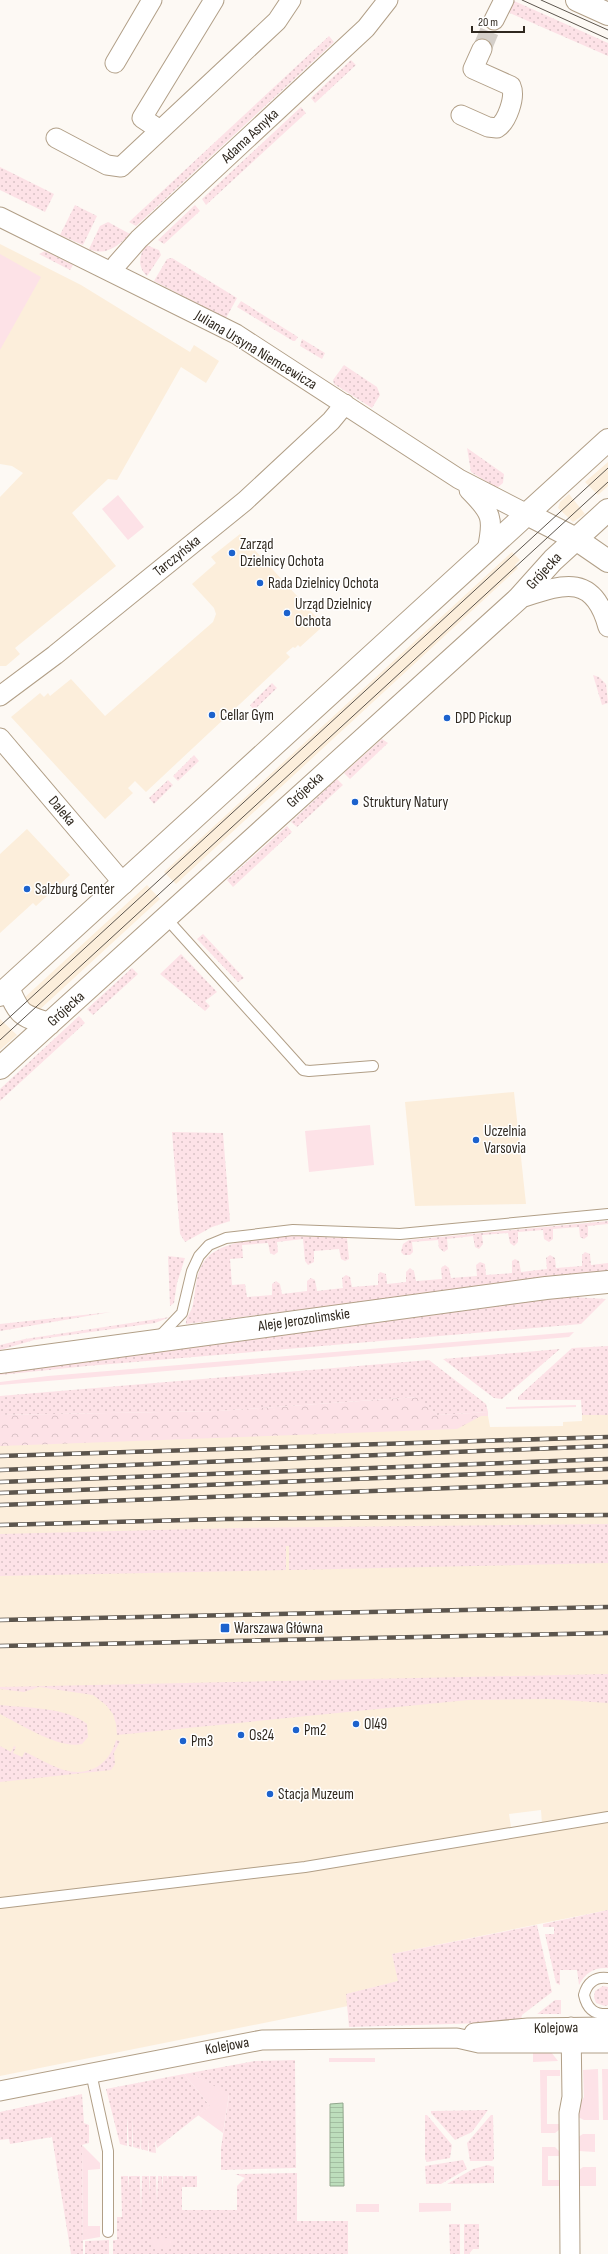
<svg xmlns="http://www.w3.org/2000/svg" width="608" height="2254" font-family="'Sofia Sans Condensed',sans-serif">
<defs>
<pattern id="grass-dots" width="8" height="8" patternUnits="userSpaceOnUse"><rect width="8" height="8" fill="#fde2e7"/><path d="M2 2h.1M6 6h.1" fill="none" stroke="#d9c2c6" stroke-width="1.8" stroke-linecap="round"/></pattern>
<pattern id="forest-crowns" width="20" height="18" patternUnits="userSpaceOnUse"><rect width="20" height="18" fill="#fde2e7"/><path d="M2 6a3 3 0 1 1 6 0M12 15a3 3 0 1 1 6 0" fill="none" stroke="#d9c2c6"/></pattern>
<pattern id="water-rules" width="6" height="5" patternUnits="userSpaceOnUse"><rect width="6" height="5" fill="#bddebc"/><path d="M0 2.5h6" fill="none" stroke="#a3bea1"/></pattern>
</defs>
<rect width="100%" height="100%" fill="#fdf9f4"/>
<path fill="#fceedb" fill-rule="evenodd" d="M 0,244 L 81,285 L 190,352 L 194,345 L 219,361 L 206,383 L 181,367 L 117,480 L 108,479 L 72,513 L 116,566 L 15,648 L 20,654 L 6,666 L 0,666 L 0,497 L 23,473 L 12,466 L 0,464 Z
M 608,462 L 608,486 L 598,495 L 585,482 Z
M 569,494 L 585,514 L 573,522 L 558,508 L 560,502 Z
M 240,534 L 322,623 L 319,625 L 321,628 L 300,647 L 298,645 L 295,648 L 293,647 L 286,653 L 290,657 L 146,792 L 135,781 L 128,788 L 133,793 L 105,819 L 11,717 L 40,693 L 44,697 L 48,693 L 50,696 L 71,679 L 105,716 L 213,622 L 216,614 L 214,608 L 192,584 L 216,563 L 211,557 Z
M 512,552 L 520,560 L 515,565 L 518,568 L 176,884 L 164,872 Z
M 27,829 L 70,875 L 36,906 L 33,903 L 0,933 L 0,854 Z
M 147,885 L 160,899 L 37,1012 L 30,1009 L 24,998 Z
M 0,1019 L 17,1035 L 0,1050 Z
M 514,1092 L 526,1204 L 415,1206 L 405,1102 Z
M 0,1415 L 488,1416 L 490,1427 L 563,1426 L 563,1422 L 582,1421 L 582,1415 L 608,1415 L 608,1910 L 392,1954 L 399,1981 L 347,1994 L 348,2006 L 0,2076 ZM 541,1810 L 542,1824 L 511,1827 L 509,1814 Z"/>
<path fill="url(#grass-dots)" d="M 512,0 L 608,43 L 608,56 L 505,11 Z
M 329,36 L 334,42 L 136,226 L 129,222 Z
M 351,60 L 356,65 L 315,103 L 311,98 Z
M 301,107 L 306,113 L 206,205 L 202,199 Z
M 0,167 L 54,194 L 45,212 L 0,190 Z
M 75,205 L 97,216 L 83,245 L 60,235 Z
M 195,205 L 200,211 L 164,244 L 158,240 Z
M 108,222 L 130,234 C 119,245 106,257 89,249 L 100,226 Z
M 146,245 L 159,250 L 161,255 L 147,276 C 137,267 139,255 146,245 Z
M 45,251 L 73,265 L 70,270 L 39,254 Z
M 172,258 L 237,298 L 226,318 L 154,281 L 167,259 Z
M 241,301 L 298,337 L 295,341 L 293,341 L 237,307 Z
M 302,339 L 325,353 L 322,359 L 300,346 Z
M 344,365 L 377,387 L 380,395 L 372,408 L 334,384 L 333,380 Z
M 467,448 L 504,474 L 503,483 L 497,488 L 471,472 Z
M 593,675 L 599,677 L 606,684 L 608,703 L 602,705 Z
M 272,683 L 277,688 L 254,710 L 250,705 Z
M 382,739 L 388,743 L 350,779 L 344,773 Z
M 194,755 L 199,761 L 178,781 L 173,776 Z
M 337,779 L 343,785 L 297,827 L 291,822 Z
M 168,780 L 173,785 L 154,804 L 149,798 Z
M 287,826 L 292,832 L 233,887 L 227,880 Z
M 203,934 L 244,978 L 238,982 L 197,939 Z
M 181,954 L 217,992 L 205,1001 L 210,1006 L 205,1011 L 160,974 Z
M 132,968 L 138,974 L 93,1015 L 87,1009 Z
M 79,1016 L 85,1023 L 0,1101 L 0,1089 Z
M 172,1132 L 223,1133 L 230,1221 L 212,1227 L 185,1242 L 180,1234 Z
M 608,1221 L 608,1224 L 588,1226 L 588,1236 L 584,1239 L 580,1237 L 579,1227 L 553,1229 L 553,1239 L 549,1242 L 544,1239 L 543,1230 L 518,1232 L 518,1242 L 514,1246 L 510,1243 L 508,1233 L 482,1235 L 483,1244 L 479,1249 L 475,1247 L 473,1236 L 447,1239 L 448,1249 L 444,1252 L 439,1248 L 438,1240 L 412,1242 L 413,1252 L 410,1255 L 404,1255 L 401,1252 L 403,1244 L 409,1240 Z
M 295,1236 L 347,1238 L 349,1259 L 345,1261 L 341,1259 L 339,1249 L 314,1251 L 314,1262 L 308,1265 L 305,1261 L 303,1239 L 277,1242 L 278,1252 L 274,1255 L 270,1253 L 268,1243 L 242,1245 L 243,1258 L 230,1259 L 232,1285 L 245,1284 L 247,1297 L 272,1295 L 272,1284 L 276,1281 L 280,1284 L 282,1294 L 307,1291 L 307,1281 L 311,1278 L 315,1280 L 317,1291 L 343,1288 L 342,1278 L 346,1275 L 350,1277 L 352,1287 L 378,1285 L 378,1275 L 380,1272 L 386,1274 L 387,1284 L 406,1282 L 406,1272 L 410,1268 L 414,1271 L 416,1281 L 442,1279 L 441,1268 L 445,1265 L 449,1268 L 451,1278 L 477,1276 L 476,1265 L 480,1262 L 485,1264 L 486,1275 L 512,1273 L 512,1261 L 515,1259 L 519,1261 L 521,1272 L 547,1269 L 546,1258 L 550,1255 L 555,1258 L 556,1268 L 582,1266 L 582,1255 L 585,1252 L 590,1254 L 591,1265 L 608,1263 L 608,1272 L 186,1324 C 185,1317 192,1312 193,1304 C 196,1290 195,1276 203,1263 C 217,1239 270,1237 295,1236 Z
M 168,1256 L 185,1258 L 177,1283 L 174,1303 L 170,1306 Z
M 556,1296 L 606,1299 L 581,1324 L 87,1366 L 0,1375 L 0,1371 Z
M 111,1312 L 0,1331 L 0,1324 Z
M 170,1317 L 155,1323 L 34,1340 L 0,1350 L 0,1345 L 25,1339 Z
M 608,1346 L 608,1415 L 582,1415 L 581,1400 L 518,1400 L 518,1397 L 572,1348 Z
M 560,1349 L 502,1399 L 494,1398 L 443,1359 Z
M 429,1360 L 486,1404 L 488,1412 L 437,1415 L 416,1397 L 218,1411 L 0,1415 L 0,1396 Z
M 608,1524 L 608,1563 L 289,1570 L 289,1546 L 286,1546 L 286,1570 L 0,1576 L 0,1534 L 236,1528 Z
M 608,1674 L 608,1703 L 548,1699 L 468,1700 L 117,1735 L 116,1724 L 113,1714 L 106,1705 L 93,1695 L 39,1687 L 24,1692 L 0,1689 L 0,1687 Z
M 0,1705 C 25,1708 67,1707 87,1724 L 88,1737 L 82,1744 C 58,1749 22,1725 0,1714 Z
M 116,1740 L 120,1741 L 114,1753 L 115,1764 L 111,1770 L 0,1782 L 0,1746 L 11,1752 L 14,1746 L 16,1747 L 13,1753 L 22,1757 L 25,1752 C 47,1762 71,1781 97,1767 C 107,1761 113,1751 116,1740 Z
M 608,1910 L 608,1968 C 594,1967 585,1973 579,1985 L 577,1970 L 560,1970 L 560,1985 L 556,1983 L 545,1934 L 554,1934 L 554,1927 L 543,1927 L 543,1924 Z
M 537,1925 L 552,1992 L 522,2015 L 520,2022 L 349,2027 L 346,1994 L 398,1981 L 392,1954 Z
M 603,1986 L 608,1987 L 608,2005 L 605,2006 L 596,2003 L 594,1997 L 595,1991 Z
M 555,2000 L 561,2000 L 561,2014 L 537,2014 Z
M 295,2060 L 296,2168 L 221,2170 L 221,2148 L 229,2095 L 190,2073 L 255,2061 Z
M 184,2074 L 210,2106 L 157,2148 L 155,2139 L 156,2153 L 149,2152 L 149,2136 L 148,2151 L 141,2149 L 141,2137 L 140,2149 L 133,2147 L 132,2116 L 132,2147 L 129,2146 L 127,2116 L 127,2146 L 120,2144 L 106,2089 Z
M 82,2094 L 84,2123 L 89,2125 L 89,2143 L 82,2145 L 83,2254 L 71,2254 L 52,2137 L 10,2144 L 9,2139 L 0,2140 L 0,2112 Z
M 488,2110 L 472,2132 L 455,2140 L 431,2113 L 431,2111 Z
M 425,2115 L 427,2115 L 452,2145 L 450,2158 L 427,2162 L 425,2159 Z
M 491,2115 L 493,2115 L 494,2159 L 492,2161 L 470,2161 L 467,2143 Z
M 463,2160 L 467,2169 L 441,2184 L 426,2184 L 425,2166 Z
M 488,2165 L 494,2167 L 494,2183 L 447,2184 L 473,2169 Z
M 297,2173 L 297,2221 L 348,2221 L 348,2254 L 113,2254 L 113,2240 L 117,2240 L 117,2217 L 122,2217 L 121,2176 L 128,2176 L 129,2190 L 129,2176 L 133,2176 L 133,2189 L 133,2176 L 140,2176 L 141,2213 L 142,2176 L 149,2176 L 150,2197 L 150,2176 L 156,2176 L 157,2203 L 158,2176 L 162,2176 L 163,2189 L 163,2176 L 167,2176 L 167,2180 L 168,2176 L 183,2176 L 184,2180 L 185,2176 L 197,2176 L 197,2187 L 182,2187 L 182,2210 L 237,2210 L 237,2186 L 245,2178 L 235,2174 Z
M 449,2224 L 460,2224 L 460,2254 L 450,2254 Z
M 464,2224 L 479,2224 L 479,2249 L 473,2249 L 469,2254 L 464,2254 Z
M 109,2240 L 109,2254 L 85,2254 L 85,2241 Z"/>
<path fill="url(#forest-crowns)" d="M 417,1397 L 437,1415 L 488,1412 L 488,1416 L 481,1416 L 457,1429 L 0,1446 L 0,1415 L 218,1411 Z"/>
<path fill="#fde2e7" d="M 0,254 L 41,277 L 0,350 Z
M 118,495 L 144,527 L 128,540 L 102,509 Z
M 370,1125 L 374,1165 L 309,1172 L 305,1131 Z
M 574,1332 L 569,1337 L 0,1385 L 0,1382 L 48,1376 Z
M 576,1405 L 576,1407 L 506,1409 L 506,1407 Z
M 533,2050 L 551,2052 L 558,2061 L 533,2062 Z
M 329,2058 L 375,2058 L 375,2062 L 329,2062 Z
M 598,2069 L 599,2120 L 584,2120 L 578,2117 L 577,2109 L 584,2097 L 583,2070 Z
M 602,2069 L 608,2069 L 608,2120 L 603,2120 Z
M 540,2070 L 560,2070 L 560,2076 L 547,2076 L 547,2124 L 560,2124 L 559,2130 L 555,2133 L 541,2133 Z
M 190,2073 L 229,2094 L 223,2133 L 198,2115 L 210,2106 L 184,2074 Z
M 583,2134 L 595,2134 L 595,2152 L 579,2151 L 578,2137 Z
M 82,2145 L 100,2163 L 100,2169 L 88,2170 L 88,2226 L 100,2226 L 100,2237 L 83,2240 Z
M 542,2147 L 555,2147 L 560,2152 L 561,2156 L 548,2156 L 548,2180 L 561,2180 L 561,2186 L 542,2186 Z
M 583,2167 L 596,2167 L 596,2186 L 577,2186 L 579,2170 Z
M 419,2203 L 451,2203 L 451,2211 L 419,2212 Z
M 356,2204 L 379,2204 L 379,2212 L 356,2212 Z
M 171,2238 L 171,2248 L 151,2248 L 151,2239 Z"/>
<path fill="url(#water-rules)" stroke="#92a78d" d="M 343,2103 L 344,2186 L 330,2186 L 330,2104 Z"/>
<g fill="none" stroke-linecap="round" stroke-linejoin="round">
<path stroke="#d4cfc9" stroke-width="19" stroke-dasharray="19 10" stroke-linecap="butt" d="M 482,49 L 494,20"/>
<g stroke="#b19f87" stroke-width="12">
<path id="service" d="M 166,918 L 303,1070 L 309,1071 L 373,1066
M 159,1337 L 182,1313 L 192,1271 L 199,1256 L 209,1245 L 226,1238 L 293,1230 L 400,1234 L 608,1214
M 0,1903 L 305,1867 L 608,1817
M 608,1978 C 595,1976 587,1983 584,1995 C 587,2009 595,2015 608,2014
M 91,2073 L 108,2151 L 108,2232"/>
</g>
<g stroke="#b19f87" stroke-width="21">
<path id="minor" d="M 494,20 L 504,0
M 115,63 L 152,0
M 461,115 L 488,127 L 497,128 C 507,122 516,97 511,86 L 473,69 L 482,49
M 160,130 L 142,118 L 214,0
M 56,138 L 107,165 L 121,167 L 277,21 L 291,0
M 0,217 L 236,334 L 459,479 L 527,514
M 113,272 L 117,264 L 139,239 L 366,28 L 388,0
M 469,490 C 492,513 494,518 487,550
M 518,599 C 561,585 593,571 608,627
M 0,696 L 55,655 L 245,501 L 331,421 L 345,404
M 0,738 L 124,884
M 474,2033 L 528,2028 L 608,2027
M 0,2091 L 262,2040 L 457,2038 L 479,2043 L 608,2043
M 570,2254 L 569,2113 L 572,2097 L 571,2027"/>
</g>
<g stroke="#b19f87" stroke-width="24">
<path id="tertiary" d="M 577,0 L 608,14"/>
</g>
<g stroke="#b19f87" stroke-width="24">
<path id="secondary" d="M 527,514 L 576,539 L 608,561
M 8,988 C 20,1015 20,1015 49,1024
M 0,995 L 608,440
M 0,1068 L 518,599 L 553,560 L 608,510
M 0,1362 L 546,1288 L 608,1282"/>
</g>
<use href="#service" stroke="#fff" stroke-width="10"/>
<use href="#minor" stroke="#fff" stroke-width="19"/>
<use href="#tertiary" stroke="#fff" stroke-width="22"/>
<use href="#secondary" stroke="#fff" stroke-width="22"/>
<path stroke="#5c554d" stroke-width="1" d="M 522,0 L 608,39
M 541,0 L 608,30
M 0,1026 L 608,468
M 0,1040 L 608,482"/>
<g stroke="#5c554d" stroke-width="4.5">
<path id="rail" d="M 0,1456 L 608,1437
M 0,1470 L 608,1446
M 0,1482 L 608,1459
M 0,1493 L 608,1469
M 0,1505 L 608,1482
M 0,1525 L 225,1519 L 608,1515
M 0,1620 L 608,1607
M 0,1646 L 608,1633"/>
</g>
<use href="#rail" stroke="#fff" stroke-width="3" stroke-dasharray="9" stroke-linecap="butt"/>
</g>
<g fill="#1c62cd" stroke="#fff" stroke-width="1.5">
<circle cx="232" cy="553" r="4"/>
<circle cx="260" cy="583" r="4"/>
<circle cx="287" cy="613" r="4"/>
<circle cx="212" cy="715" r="4"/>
<circle cx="447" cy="718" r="4"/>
<circle cx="355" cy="802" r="4"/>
<circle cx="27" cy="889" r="4"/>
<circle cx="476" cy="1140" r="4"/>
<rect x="220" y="1623" width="10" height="10" rx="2"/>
<circle cx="356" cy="1724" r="4"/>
<circle cx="296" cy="1730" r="4"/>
<circle cx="241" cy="1735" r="4"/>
<circle cx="183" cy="1741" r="4"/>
<circle cx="270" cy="1794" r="4"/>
</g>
<g text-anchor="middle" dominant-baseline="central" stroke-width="3" stroke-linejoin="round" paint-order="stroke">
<g font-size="15" fill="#2f281f" stroke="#fff">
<text transform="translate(250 136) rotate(-43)">Adama Asnyka</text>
<text transform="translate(256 350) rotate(31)">Juliana Ursyna Niemcewicza</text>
<text transform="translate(177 556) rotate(-39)">Tarczyńska</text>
<text transform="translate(544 571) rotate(-47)">Grójecka</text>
<text transform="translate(305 790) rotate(-43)">Grójecka</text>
<text transform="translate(62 811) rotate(50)">Daleka</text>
<text transform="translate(66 1009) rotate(-42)">Grójecka</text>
<text transform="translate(304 1320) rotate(-8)">Aleje Jerozolimskie</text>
<text transform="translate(556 2028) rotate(-1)">Kolejowa</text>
<text transform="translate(227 2046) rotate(-10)">Kolejowa</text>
</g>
<g font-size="15" fill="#2f281f" stroke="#fff" text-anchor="start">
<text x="240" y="544">Zarząd<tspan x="240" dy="17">Dzielnicy Ochota</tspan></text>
<text x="268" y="583">Rada Dzielnicy Ochota</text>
<text x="295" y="604">Urząd Dzielnicy<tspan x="295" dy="17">Ochota</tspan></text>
<text x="220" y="715">Cellar Gym</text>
<text x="455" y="718">DPD Pickup</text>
<text x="363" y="802">Struktury Natury</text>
<text x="35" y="889">Salzburg Center</text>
<text x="484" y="1131">Uczelnia<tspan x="484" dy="17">Varsovia</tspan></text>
<text x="234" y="1628">Warszawa Główna</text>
<text x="364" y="1724">Ol49</text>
<text x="304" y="1730">Pm2</text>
<text x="249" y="1735">Os24</text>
<text x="191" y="1741">Pm3</text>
<text x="278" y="1794">Stacja Muzeum</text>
</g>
</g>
<path d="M472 26v6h52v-6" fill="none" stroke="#2f281f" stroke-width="2"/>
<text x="478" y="26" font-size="12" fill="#2f281f" stroke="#ffffff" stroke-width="3" paint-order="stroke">20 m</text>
</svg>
